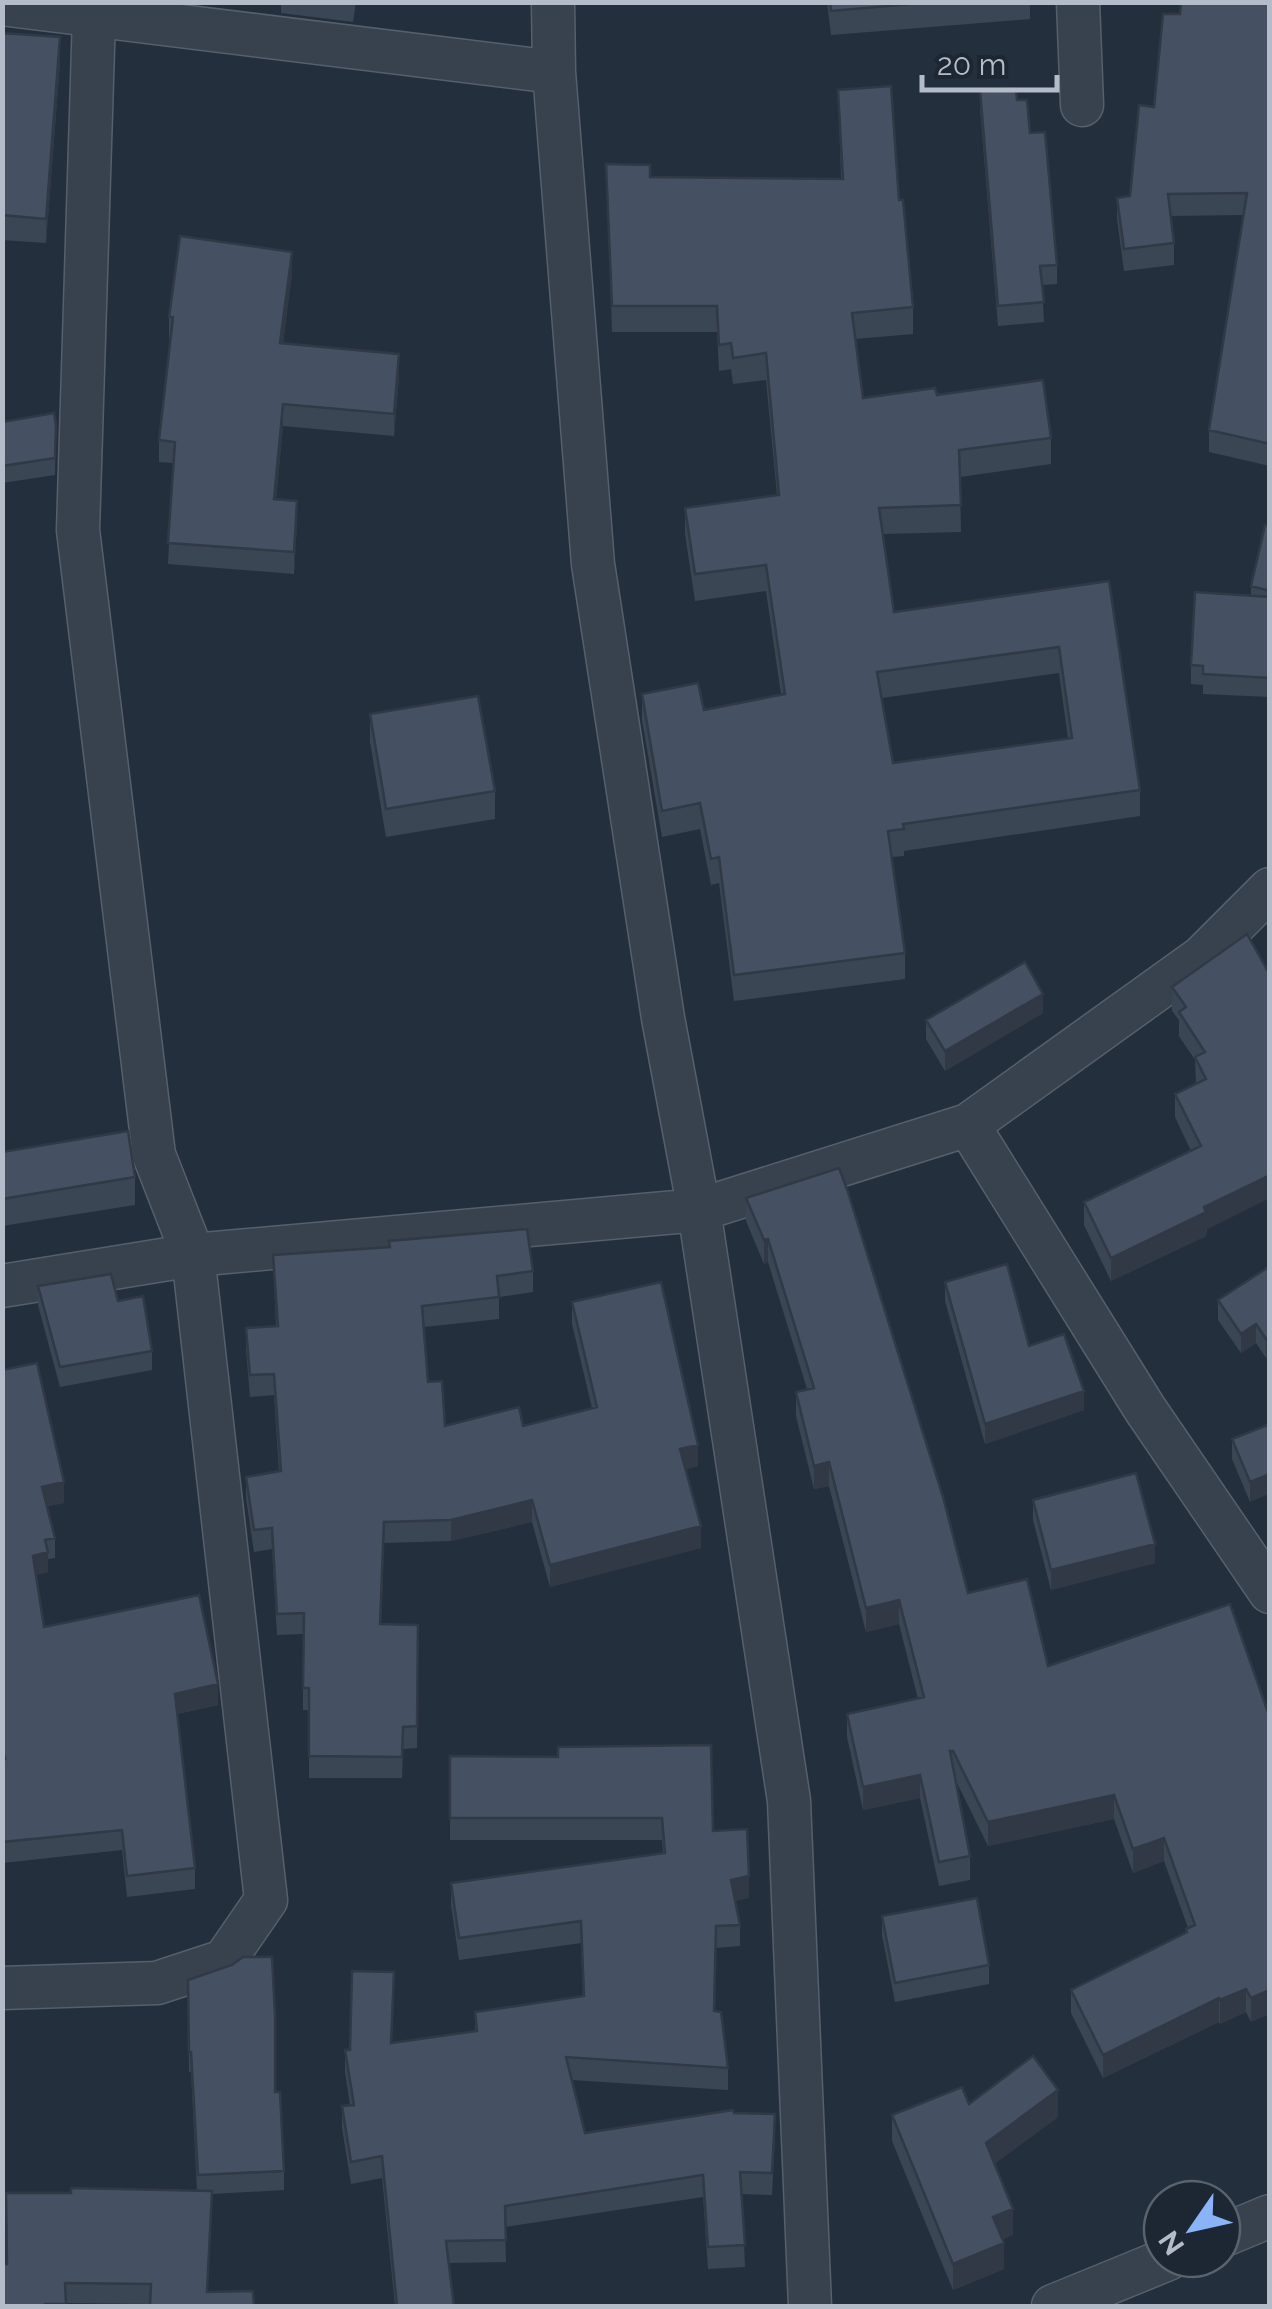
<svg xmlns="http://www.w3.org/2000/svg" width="1272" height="2309" font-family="Raleway,sans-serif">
<rect width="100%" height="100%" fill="#242f3e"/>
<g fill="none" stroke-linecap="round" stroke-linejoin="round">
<g stroke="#565f6c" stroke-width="45">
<path id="minor" d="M 553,2 L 554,72 L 593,564 L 663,1018 L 699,1210 L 789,1801 L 810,2306
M 1078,2 L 1082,105
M 2,4 L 554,72
M 968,1125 L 1145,1409 L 1270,1592
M 2,1286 L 193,1255 L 699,1210 L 968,1125 L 1202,957 L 1270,889
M 2,1988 L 157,1983 L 224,1961 L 266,1900 L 193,1255 L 154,1155 L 78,530 L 94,16
M 1222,2236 L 1270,2216
M 1053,2306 L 1168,2259"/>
</g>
<use href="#minor" stroke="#38414e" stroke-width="42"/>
</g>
<path fill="#3b4654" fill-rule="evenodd" d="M 281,2 L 356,2 L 353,22 L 281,13 Z
M 827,2 L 1030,2 L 1030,19 L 831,35 Z
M 1270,2 L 1270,466 L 1209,452 L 1209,430 L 1243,215 L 1171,216 L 1174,243 L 1174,265 L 1124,271 L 1117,219 L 1117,198 L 1130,196 L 1180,14 Z
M 2,33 L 60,62 L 46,243 L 2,240 Z
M 838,90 L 899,200 L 913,307 L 913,334 L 855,339 L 863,398 L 937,395 L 1051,438 L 1051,464 L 960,477 L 961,532 L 883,534 L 894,612 L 1109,581 L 1140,790 L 1140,816 L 904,851 L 904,856 L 892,857 L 905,953 L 905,979 L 734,1001 L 719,883 L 711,885 L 700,829 L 662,837 L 642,720 L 642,694 L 704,710 L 781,694 L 766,591 L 695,601 L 685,534 L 685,508 L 777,495 L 766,380 L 733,384 L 731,369 L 719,371 L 717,332 L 612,332 L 606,164 L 650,177 L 841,179 ZM 1059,673 L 1068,738 L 893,763 L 882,698 Z
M 980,90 L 1017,100 L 1030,133 L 1057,265 L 1057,284 L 1042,285 L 1044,322 L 998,326 L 980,109 Z
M 292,273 L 283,343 L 399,376 L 394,436 L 283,426 L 276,500 L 297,523 L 294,574 L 168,564 L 173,463 L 159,462 L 159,440 L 170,339 L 169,339 L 169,317 Z
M 2,422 L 56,425 L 55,475 L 2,483 Z
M 1270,526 L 1270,697 L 1203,694 L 1203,685 L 1191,684 L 1191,665 L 1251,596 L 1251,586 Z
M 370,714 L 495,791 L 495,819 L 386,837 L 370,742 Z
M 1247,934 L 1206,1236 L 1111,1281 L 1084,1225 L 1084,1202 L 1191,1151 L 1175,1117 L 1175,1094 L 1196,1084 L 1195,1060 L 1179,1036 L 1179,1020 L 1172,1011 L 1172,987 Z
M 1043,1013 L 945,1071 L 926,1039 L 926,1020 Z
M 2,1152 L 135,1177 L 135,1205 L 2,1226 Z
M 746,1198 L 968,1593 L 1048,1666 L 1269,1718 L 1251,2022 L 1246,2012 L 1220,2024 L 1219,2022 L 1103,2078 L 1071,2013 L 1071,1990 L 1186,1933 L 1186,1929 L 1188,1928 L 1164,1861 L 1133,1873 L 1114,1819 L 988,1846 L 955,1779 L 970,1856 L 970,1880 L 939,1886 L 920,1798 L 863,1810 L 847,1737 L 847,1714 L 918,1699 L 899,1624 L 866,1632 L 829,1486 L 814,1489 L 796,1416 L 796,1392 L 807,1389 L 768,1262 L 764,1264 L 746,1221 Z
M 273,1255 L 533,1271 L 533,1292 L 499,1297 L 499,1319 L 424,1327 L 428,1382 L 445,1426 L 523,1426 L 592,1408 L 572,1324 L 572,1302 L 698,1466 L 686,1469 L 701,1548 L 550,1587 L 532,1522 L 451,1541 L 384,1543 L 381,1625 L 418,1625 L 417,1748 L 403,1749 L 402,1778 L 309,1778 L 309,1710 L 303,1710 L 303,1634 L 277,1635 L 272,1549 L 254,1552 L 246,1498 L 246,1477 L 279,1472 L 274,1395 L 250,1397 L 246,1350 L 246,1328 L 276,1326 Z
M 1270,1266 L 1266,1358 L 1256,1343 L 1241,1353 L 1218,1320 L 1218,1300 Z
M 945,1282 L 1029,1346 L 1084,1410 L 985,1444 L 945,1301 Z
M 38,1286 L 118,1301 L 152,1351 L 152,1370 L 60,1387 L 38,1305 Z
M 2,1370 L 64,1503 L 47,1506 L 55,1538 L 55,1558 L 48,1559 L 48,1572 L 36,1575 L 44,1627 L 218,1705 L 177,1714 L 195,1868 L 195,1889 L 127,1897 L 122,1850 L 3,1863 L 3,1879 Z
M 1270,1424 L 1270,1493 L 1250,1502 L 1232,1459 L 1232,1439 Z
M 1033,1500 L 1155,1563 L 1051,1590 L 1033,1520 Z
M 450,1756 L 713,1831 L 749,1898 L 735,1901 L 740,1925 L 740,1946 L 716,1948 L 715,2011 L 728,2068 L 728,2090 L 571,2080 L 585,2133 L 734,2113 L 775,2136 L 772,2195 L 742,2194 L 745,2267 L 708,2269 L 703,2197 L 505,2227 L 506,2262 L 449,2263 L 454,2306 L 395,2306 L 382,2178 L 351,2184 L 342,2128 L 342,2106 L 350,2105 L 345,2072 L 345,2050 L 350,2050 L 394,1994 L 392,2043 L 475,2031 L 475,2012 L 583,1996 L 581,1943 L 459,1960 L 451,1905 L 451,1883 L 663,1853 L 662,1840 L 450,1840 Z
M 882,1916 L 989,1965 L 989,1984 L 895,2002 L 882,1935 Z
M 188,1980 L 275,2092 L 284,2171 L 284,2190 L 212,2194 L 212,2210 L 150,2304 L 66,2303 L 66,2306 L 2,2306 L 197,2191 L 191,2072 L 189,2072 Z
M 969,2104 L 1058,2117 L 994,2164 L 1013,2235 L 1003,2239 L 1004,2269 L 953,2290 L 892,2141 L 892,2115 Z"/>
<path fill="#303945" d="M 60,37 L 60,62 L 46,243 L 46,219 Z
M 292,252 L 292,273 L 280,365 L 280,343 Z
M 399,354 L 399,376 L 394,436 L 394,414 Z
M 283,404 L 283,426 L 274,521 L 274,499 Z
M 297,501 L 297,523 L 294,574 L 294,552 Z
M 1043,994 L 1043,1013 L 945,1071 L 945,1051 Z
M 1270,1175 L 1270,1198 L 1206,1230 L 1206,1236 L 1111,1281 L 1111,1258 L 1204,1207 Z
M 768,1239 L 768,1262 L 764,1264 L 764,1240 Z
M 1256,1324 L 1256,1343 L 1241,1353 L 1241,1334 Z
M 1270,1336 L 1270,1356 L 1266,1358 L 1266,1339 Z
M 1084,1391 L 1084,1410 L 985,1444 L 985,1424 Z
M 698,1445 L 698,1466 L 680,1470 L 680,1449 Z
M 829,1462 L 829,1486 L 814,1489 L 814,1466 Z
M 1270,1474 L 1270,1493 L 1250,1502 L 1250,1482 Z
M 64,1482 L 64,1503 L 42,1508 L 42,1487 Z
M 532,1500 L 532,1522 L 451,1541 L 451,1520 Z
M 701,1526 L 701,1548 L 550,1587 L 550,1565 Z
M 1155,1544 L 1155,1563 L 1051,1590 L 1051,1570 Z
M 48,1552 L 48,1572 L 33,1576 L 33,1556 Z
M 899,1600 L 899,1624 L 866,1632 L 866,1608 Z
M 218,1684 L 218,1705 L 175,1714 L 175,1694 Z
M 920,1775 L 920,1798 L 863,1810 L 863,1787 Z
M 1114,1795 L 1114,1819 L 988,1846 L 988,1822 Z
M 1164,1838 L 1164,1861 L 1133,1873 L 1133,1849 Z
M 749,1876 L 749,1898 L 731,1902 L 731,1880 Z
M 1246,1989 L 1246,2012 L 1220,2024 L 1220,2000 Z
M 1270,1990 L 1270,2014 L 1251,2022 L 1251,1998 Z
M 1219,1998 L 1219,2022 L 1103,2078 L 1103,2055 Z
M 1058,2090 L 1058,2117 L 986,2170 L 986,2143 Z
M 1013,2209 L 1013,2235 L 993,2244 L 993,2217 Z
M 1004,2243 L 1004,2269 L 953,2290 L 953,2264 Z"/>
<path fill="#455162" stroke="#303945" stroke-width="2.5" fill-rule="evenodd" d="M 830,2 L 934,2 L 831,11 Z
M 1181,2 L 1270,2 L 1270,444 L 1209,430 L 1247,193 L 1168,194 L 1174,243 L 1124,249 L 1117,198 L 1130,196 L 1139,105 L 1154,107 L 1163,14 L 1180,14 Z
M 2,33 L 60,37 L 46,219 L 2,215 Z
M 891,86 L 899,200 L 903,200 L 913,307 L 852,313 L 863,398 L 935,388 L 937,395 L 1043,380 L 1051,438 L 959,450 L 961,505 L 879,508 L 894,612 L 1109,581 L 1140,790 L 903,824 L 904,829 L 888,831 L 905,953 L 734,975 L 719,857 L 711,859 L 700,803 L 662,811 L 642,694 L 698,683 L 704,710 L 785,694 L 766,565 L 695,574 L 685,508 L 779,495 L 766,353 L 733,358 L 731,343 L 719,345 L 717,306 L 612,306 L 606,164 L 650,165 L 650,177 L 843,179 L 838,90 ZM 1059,647 L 1072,738 L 893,763 L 877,672 Z
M 1016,88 L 1017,100 L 1027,100 L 1030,133 L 1045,132 L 1057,265 L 1040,266 L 1044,302 L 998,306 L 980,90 Z
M 180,236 L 292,252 L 280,343 L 399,354 L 394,414 L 283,404 L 274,499 L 297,501 L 294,552 L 168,543 L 175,442 L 159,440 L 173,317 L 169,317 Z
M 54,413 L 56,425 L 55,458 L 2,466 L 2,422 Z
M 1265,525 L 1270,526 L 1270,591 L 1251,586 Z
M 1195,592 L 1270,597 L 1270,678 L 1203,674 L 1203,666 L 1191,665 Z
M 478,696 L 495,791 L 386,809 L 370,714 Z
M 1247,934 L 1270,975 L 1270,1175 L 1204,1207 L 1206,1212 L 1111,1258 L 1084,1202 L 1201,1146 L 1175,1094 L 1206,1079 L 1195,1057 L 1205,1052 L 1179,1012 L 1186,1007 L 1172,987 Z
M 1025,962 L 1043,994 L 945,1051 L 926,1020 Z
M 128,1131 L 135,1177 L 2,1199 L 2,1152 Z
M 839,1168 L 847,1189 L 943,1497 L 968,1593 L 1027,1579 L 1048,1666 L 1230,1604 L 1270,1718 L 1270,1990 L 1251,1998 L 1246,1989 L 1220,2000 L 1219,1998 L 1103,2055 L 1071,1990 L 1187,1932 L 1186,1929 L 1195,1925 L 1164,1838 L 1133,1849 L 1114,1795 L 988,1822 L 953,1751 L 950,1751 L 970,1856 L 939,1862 L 920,1775 L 863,1787 L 847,1714 L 924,1697 L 899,1600 L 866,1608 L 829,1462 L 814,1466 L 796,1392 L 814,1388 L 768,1239 L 764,1240 L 746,1198 Z
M 527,1229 L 533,1271 L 497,1276 L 499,1297 L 422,1306 L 428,1382 L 442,1381 L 445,1426 L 519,1407 L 523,1426 L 597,1407 L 572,1302 L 661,1282 L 698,1445 L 680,1449 L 701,1526 L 550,1565 L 532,1500 L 451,1520 L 384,1522 L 380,1624 L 418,1625 L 417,1726 L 403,1727 L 402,1757 L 309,1756 L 309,1688 L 303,1688 L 304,1613 L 277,1614 L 272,1528 L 254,1530 L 246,1477 L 281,1471 L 274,1374 L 250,1375 L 246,1328 L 278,1326 L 273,1255 L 390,1247 L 389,1241 Z
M 1007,1264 L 1029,1346 L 1064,1334 L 1084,1391 L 985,1424 L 945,1282 Z
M 1270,1266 L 1270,1336 L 1266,1339 L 1256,1324 L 1241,1334 L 1218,1300 Z
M 111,1274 L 118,1301 L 143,1296 L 152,1351 L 60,1367 L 38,1286 Z
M 37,1363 L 64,1482 L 42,1487 L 55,1538 L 45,1540 L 48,1552 L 33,1556 L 44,1627 L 199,1595 L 218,1684 L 175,1694 L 195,1868 L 127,1876 L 122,1830 L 2,1842 L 2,1760 L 5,1759 L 2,1747 L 2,1370 Z
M 1270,1424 L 1270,1474 L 1250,1482 L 1232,1439 Z
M 1136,1473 L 1155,1544 L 1051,1570 L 1033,1500 Z
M 711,1745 L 713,1831 L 747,1829 L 749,1876 L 731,1880 L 740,1925 L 716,1926 L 714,2011 L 721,2012 L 728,2068 L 566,2057 L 585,2133 L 733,2110 L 734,2113 L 775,2114 L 772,2173 L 740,2172 L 745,2245 L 708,2247 L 703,2175 L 505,2206 L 506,2240 L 446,2241 L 454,2306 L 397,2306 L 382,2156 L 351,2162 L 342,2106 L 354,2105 L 345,2050 L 350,2050 L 352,1971 L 394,1972 L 391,2043 L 477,2031 L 475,2012 L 584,1996 L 581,1921 L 459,1938 L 451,1883 L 665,1853 L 662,1818 L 450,1818 L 450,1756 L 558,1757 L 558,1747 Z
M 977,1898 L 989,1965 L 895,1983 L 882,1916 Z
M 243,1957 L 272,1957 L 275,2015 L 275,2092 L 280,2092 L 284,2171 L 198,2175 L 191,2052 L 189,2052 L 188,1980 L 232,1965 Z
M 1033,2056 L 1058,2090 L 986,2143 L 1013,2209 L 993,2217 L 1004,2243 L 953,2264 L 892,2115 L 962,2087 L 969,2104 Z
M 71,2188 L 212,2191 L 207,2292 L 253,2291 L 254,2306 L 150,2306 L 151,2284 L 65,2283 L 66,2304 L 45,2304 L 45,2306 L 2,2306 L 2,2264 L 7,2264 L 6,2193 L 71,2193 Z"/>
<rect width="1272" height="2309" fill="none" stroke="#b4bcc9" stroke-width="10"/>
<g transform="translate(1192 2229) rotate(236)"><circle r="48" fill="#1d2633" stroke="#59626f" stroke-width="2.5"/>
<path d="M0-8L18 38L0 25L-18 38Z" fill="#8ab4f8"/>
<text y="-15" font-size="28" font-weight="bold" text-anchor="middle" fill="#b4bcc9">N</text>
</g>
<path d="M922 75v15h135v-15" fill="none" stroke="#b4bcc9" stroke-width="5"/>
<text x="937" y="75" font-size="30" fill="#b4bcc9" stroke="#1d2633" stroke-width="8" paint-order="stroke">20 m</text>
</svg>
